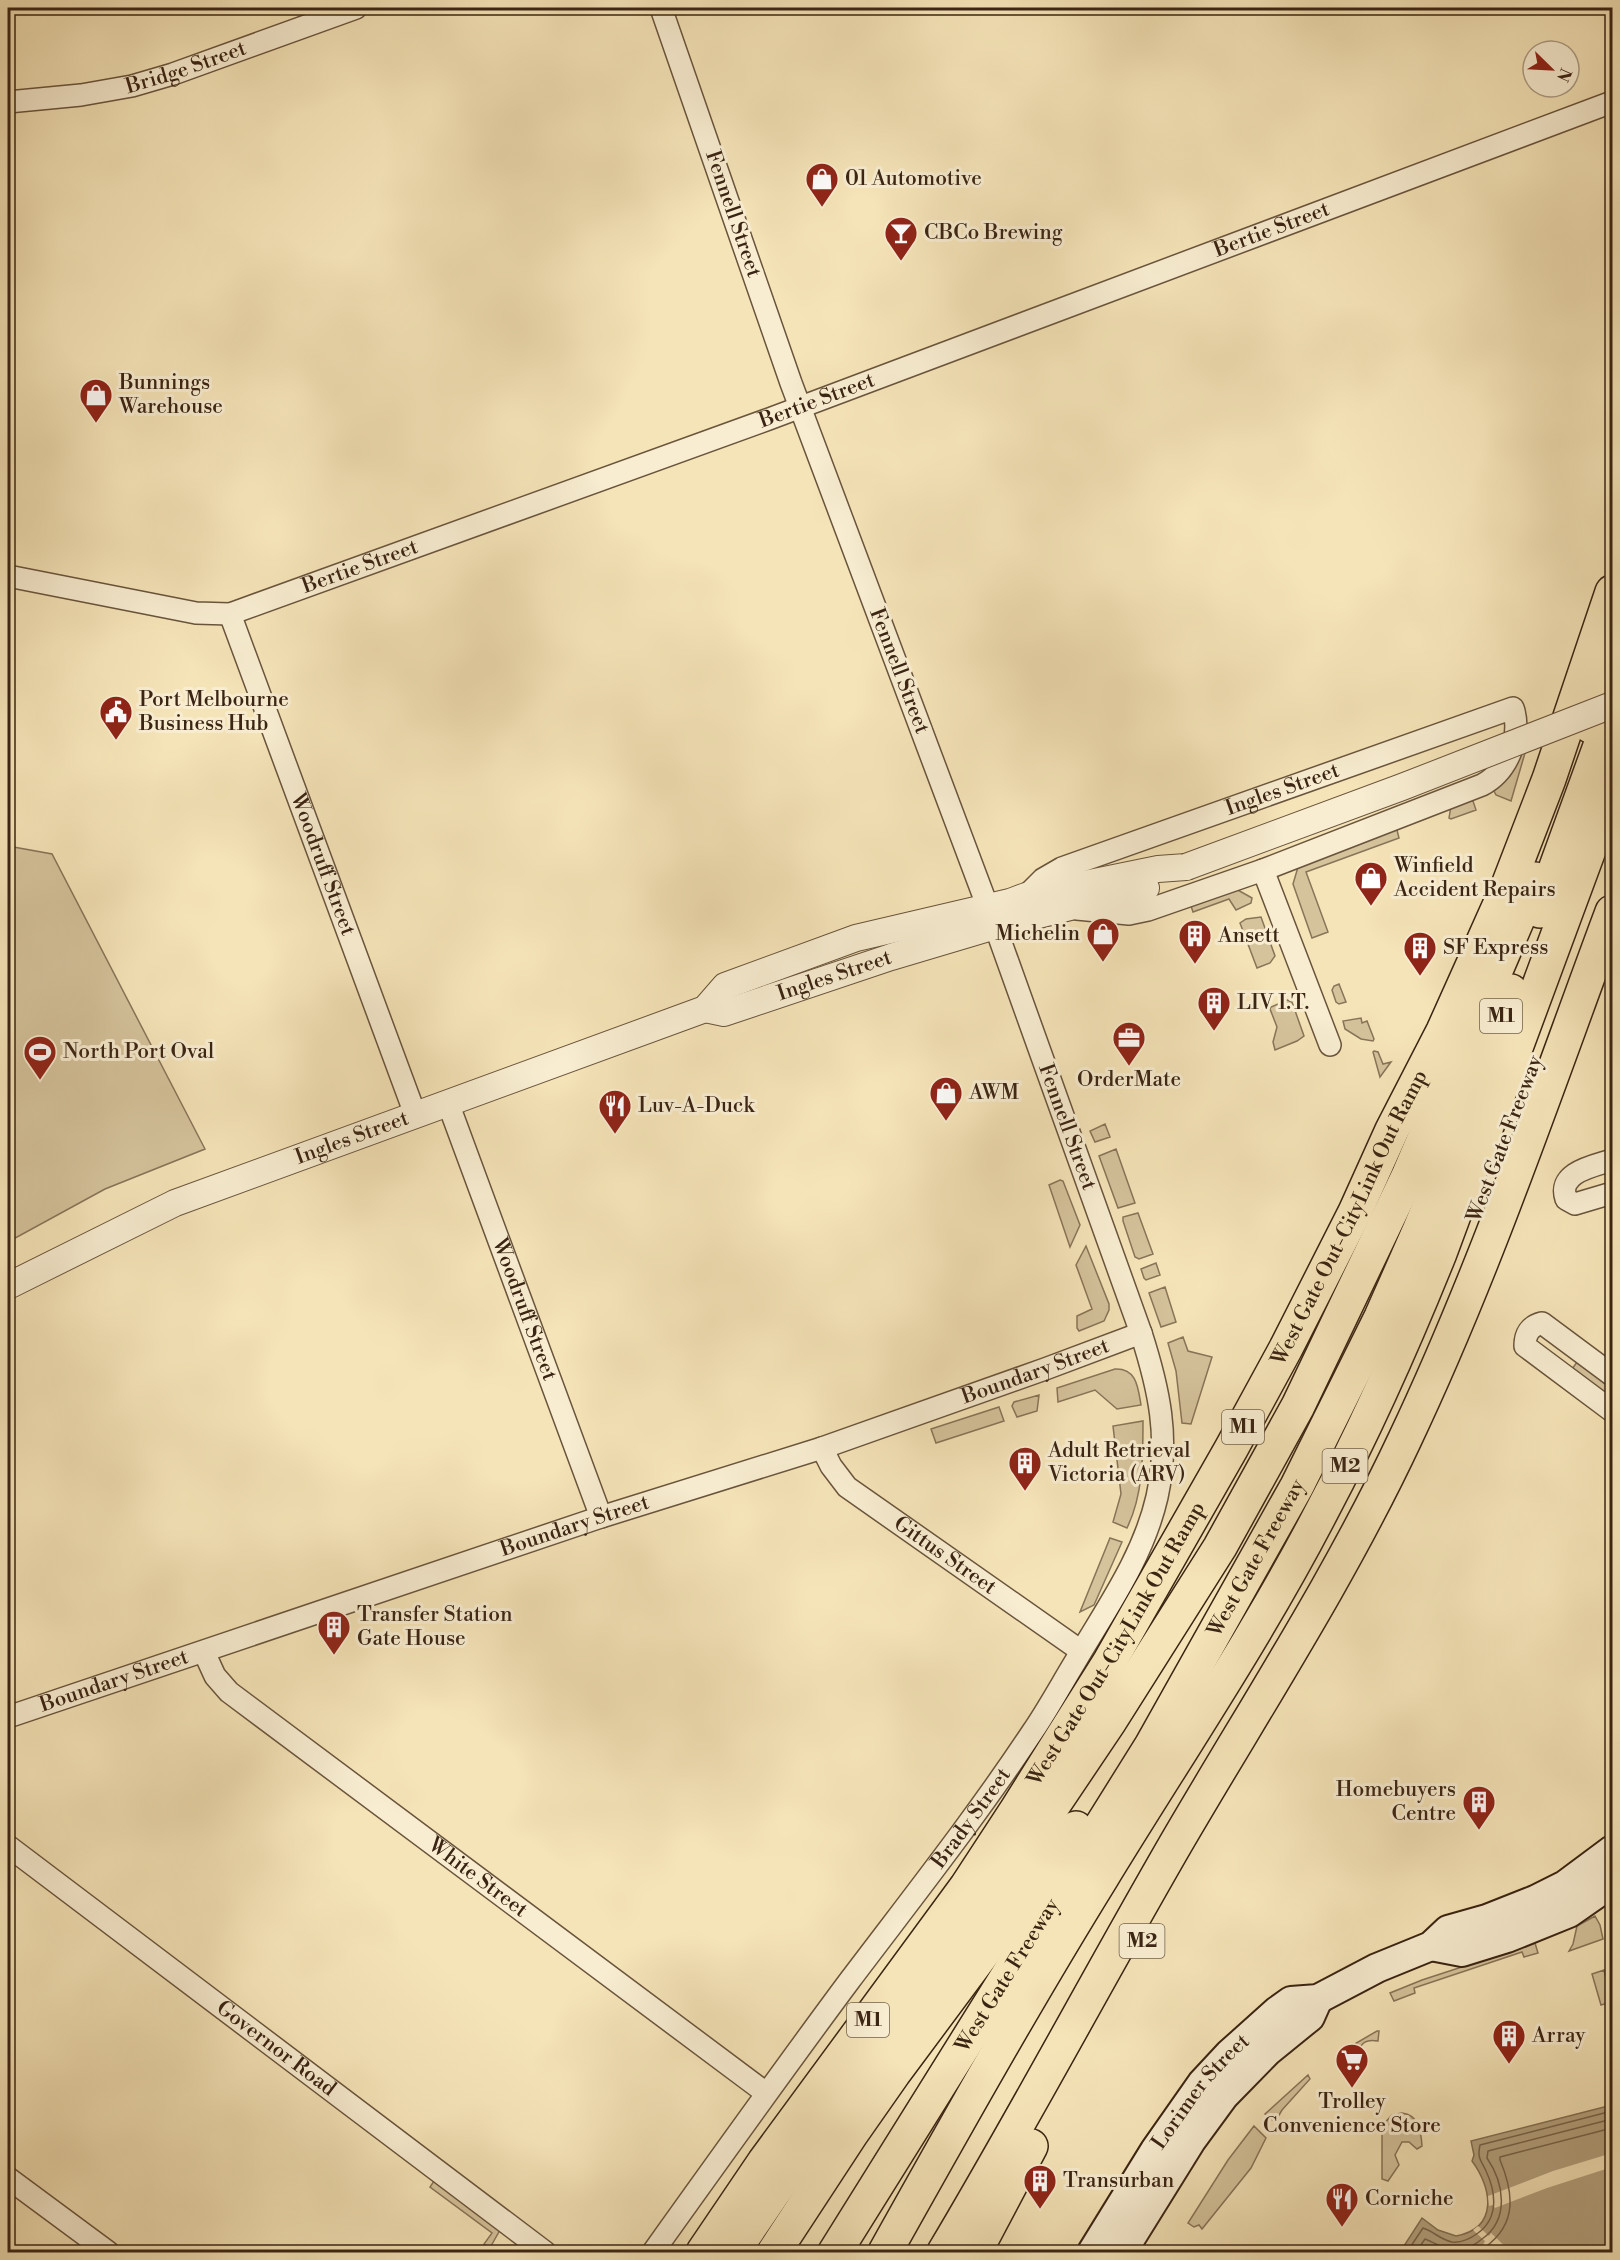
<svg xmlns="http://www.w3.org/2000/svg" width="1620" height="2260" font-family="'Libre Bodoni',serif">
<rect width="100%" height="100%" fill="#f5e4b8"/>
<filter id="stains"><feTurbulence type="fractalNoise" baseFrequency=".00333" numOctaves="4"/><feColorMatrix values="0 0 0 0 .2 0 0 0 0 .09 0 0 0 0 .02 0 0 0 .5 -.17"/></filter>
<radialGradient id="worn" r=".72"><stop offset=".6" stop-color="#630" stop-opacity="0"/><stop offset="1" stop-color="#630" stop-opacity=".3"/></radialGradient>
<path fill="#d5c39c" stroke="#887458" stroke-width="1.5" d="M 1525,753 L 1511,801 L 1496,795 L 1494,791 L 1510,776 L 1521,754 Z
M 1470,800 L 1473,801 L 1476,810 L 1451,819 L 1449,818 L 1451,806 Z
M 1394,828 L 1397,830 L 1399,838 L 1306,872 L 1328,932 L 1312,938 L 1293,884 L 1298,867 Z
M 8,846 L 52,854 L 205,1149 L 105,1189 L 8,1242 Z
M 1236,889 L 1252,898 L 1251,903 L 1236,910 L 1229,899 L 1193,912 L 1190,903 Z
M 1261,917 L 1275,956 L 1270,963 L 1257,968 L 1240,923 L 1246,919 Z
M 1339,984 L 1346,1002 L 1339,1004 L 1336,1002 L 1332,990 L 1334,986 Z
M 1287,1000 L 1292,1002 L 1304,1036 L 1297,1041 L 1275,1050 L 1273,1042 L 1277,1027 L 1270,1009 L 1271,1007 Z
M 1361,1018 L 1362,1023 L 1367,1021 L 1374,1039 L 1373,1041 L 1361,1039 L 1345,1029 L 1343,1021 Z
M 1374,1051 L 1378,1052 L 1383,1064 L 1391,1062 L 1380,1077 L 1373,1052 Z
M 1105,1124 L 1110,1137 L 1095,1142 L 1090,1131 Z
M 1116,1149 L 1135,1203 L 1118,1208 L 1099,1156 Z
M 1060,1180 L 1063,1181 L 1080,1225 L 1070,1247 L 1049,1185 Z
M 1138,1213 L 1153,1254 L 1139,1259 L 1135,1257 L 1123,1221 L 1123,1217 Z
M 1086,1246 L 1109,1304 L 1109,1310 L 1104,1321 L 1079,1331 L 1077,1328 L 1077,1316 L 1092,1309 L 1076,1265 Z
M 1156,1263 L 1160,1275 L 1146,1280 L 1144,1278 L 1141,1269 Z
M 1165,1287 L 1176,1322 L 1161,1327 L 1149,1293 Z
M 1183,1337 L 1188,1351 L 1212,1357 L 1191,1424 L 1182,1423 L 1176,1371 L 1168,1343 Z
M 1577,1362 L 1612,1389 L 1612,1399 L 1572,1369 Z
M 1115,1369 C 1137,1368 1138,1388 1141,1405 L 1117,1409 L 1095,1390 L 1058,1402 L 1057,1388 Z
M 1039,1395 L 1037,1411 L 1017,1417 L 1012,1406 L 1014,1402 Z
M 999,1407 L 1004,1421 L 936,1443 L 931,1429 Z
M 1143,1421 C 1143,1458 1143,1495 1127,1528 L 1113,1522 L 1121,1494 L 1113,1426 Z
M 1110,1538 L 1122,1542 L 1094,1605 L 1080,1612 Z
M 1595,1916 L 1600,1925 L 1603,1939 L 1569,1951 L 1573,1944 L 1577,1926 Z
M 1535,1943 L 1538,1953 L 1524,1957 L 1522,1952 L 1414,1988 L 1415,1993 L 1394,2001 L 1390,1993 L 1422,1980 Z
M 1604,1970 L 1611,2002 L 1601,2005 L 1592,1974 Z
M 1377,2031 L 1379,2031 L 1378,2041 C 1366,2039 1362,2042 1357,2053 L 1341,2052 Z
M 1308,2075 L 1310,2079 L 1282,2110 L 1275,2122 L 1265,2114 Z
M 1402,2113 C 1419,2115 1421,2131 1422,2146 L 1417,2149 L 1409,2142 L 1402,2142 L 1395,2155 L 1399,2165 L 1388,2181 L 1382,2179 L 1382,2126 L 1392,2115 Z
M 1254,2126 L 1266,2138 L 1251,2168 L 1202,2229 L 1199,2225 L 1194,2227 L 1188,2223 L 1228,2160 Z
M 434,2181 L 500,2230 L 491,2246 L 488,2247 L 484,2244 L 492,2233 L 430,2187 Z"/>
<path fill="#b5a380" stroke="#847054" stroke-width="1.5" d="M 1612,2105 L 1612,2252 L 1400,2252 L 1422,2218 L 1438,2230 L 1456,2236 C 1499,2228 1492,2188 1472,2161 L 1474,2155 L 1471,2141 Z"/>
<path fill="#f5e4b8" d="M 1612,2153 L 1612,2167 L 1547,2188 L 1495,2208 L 1493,2205 L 1489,2206 L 1488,2196 L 1553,2171 Z
M 1478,2226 L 1489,2236 L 1491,2233 L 1511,2252 L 1491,2252 L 1483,2245 L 1485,2241 L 1473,2230 Z"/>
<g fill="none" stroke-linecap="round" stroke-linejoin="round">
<path stroke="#78644a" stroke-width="1.5" d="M 1407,2252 L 1423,2228 C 1433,2231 1441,2240 1452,2242 C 1461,2243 1470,2239 1478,2233 C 1499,2218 1496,2192 1486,2171 C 1481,2160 1477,2158 1480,2145 L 1612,2111
M 1416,2252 L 1425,2239 C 1435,2243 1445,2250 1456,2250 C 1466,2249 1475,2245 1482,2239 C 1510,2219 1504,2183 1487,2158 L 1488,2151 L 1612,2119
M 1478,2252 C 1516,2229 1516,2198 1500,2160 L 1500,2157 L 1612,2128"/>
<g stroke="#69543c" stroke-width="24">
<g id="minor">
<path id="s1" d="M 8,102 L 81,95 L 132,86 L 173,74 L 356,8"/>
<path id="s2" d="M 8,576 L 196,613 L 230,614 L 769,419 L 1612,102"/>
<path id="s3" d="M 230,614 L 415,1114"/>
<path d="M 1263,870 L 1330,1045"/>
<path id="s4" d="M 1026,896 L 1043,879 L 1062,868 L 1513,708 L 1514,711 C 1521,739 1507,772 1482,785 L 1263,870 L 1148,910 L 1129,914 L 1077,909"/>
<path id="s5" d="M 448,1103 L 601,1517"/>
<path d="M 1612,1160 C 1594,1166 1557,1172 1566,1199 L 1575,1204 L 1612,1193"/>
<path d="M 1612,1375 L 1542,1323 C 1530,1326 1525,1334 1525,1346 L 1612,1411"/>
<path id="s6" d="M 822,1448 L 831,1466 L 847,1487 L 1081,1651"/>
<path id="s7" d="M 204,1652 L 215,1676 L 229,1692 L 766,2093"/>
<path id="s8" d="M 8,1717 L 601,1517 L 822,1448 L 1045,1369 L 1141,1333"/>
<path id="s9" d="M 8,1846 L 545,2252"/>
<path d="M 8,2178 L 108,2252"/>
<path id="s10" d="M 653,2252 C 718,2161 783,2070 850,1980 C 912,1898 976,1817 1033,1731 C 1048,1709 1061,1685 1075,1662 C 1106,1609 1143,1558 1157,1497 C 1170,1438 1159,1389 1141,1333 L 999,937 L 791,383 L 661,8"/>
</g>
</g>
<g stroke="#69543c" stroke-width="28">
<g id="tertiary">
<path id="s11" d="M 705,1009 L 724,1013 L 891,957 L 995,926 L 1146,888"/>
<path id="s12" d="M 8,1286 L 175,1203 L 705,1009 L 725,986 L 856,938 L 1010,902 L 1026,896 L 1158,869 L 1186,867"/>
</g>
</g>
<g stroke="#3a2413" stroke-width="32">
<g id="secondary">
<path d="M 1431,1946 L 1462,1952 L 1507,1938 L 1569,1913 L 1612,1883"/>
<path id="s13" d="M 1092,2252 L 1155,2150 L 1202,2083 L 1229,2054 L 1277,2011 L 1291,2001 L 1318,1999 L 1377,1968 L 1431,1946 L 1448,1930 L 1487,1919 L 1535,1900 L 1565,1885 L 1612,1850"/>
<path d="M 1122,2252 L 1191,2141 L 1224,2096 L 1268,2051 L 1310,2017 L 1318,1999"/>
</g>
</g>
<g stroke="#3a2413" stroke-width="36">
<g id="motorway">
<path d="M 1590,726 L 1612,669"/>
<path d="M 1540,911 L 1612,713"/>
<path id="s14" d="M 703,2252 L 764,2162 L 966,1887 L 1017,1809 L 1110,1661 L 1231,1449 L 1286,1348 L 1355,1212 L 1392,1130 L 1443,1031 L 1474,962 L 1507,888 L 1549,779 L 1612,592"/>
<path d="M 733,2252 L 774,2192 L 1034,1834 L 1110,1721 L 1220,1547 L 1298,1406 L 1409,1174 L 1535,879"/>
<path d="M 774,2252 L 852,2133 L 894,2073 L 1076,1828"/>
<path id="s15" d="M 835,2252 L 1151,1746 L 1297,1486 L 1381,1317 L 1419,1231 L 1444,1171 L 1511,991"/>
<path d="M 885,2252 C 955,2127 1025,2002 1101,1879 C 1176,1756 1257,1637 1323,1509 C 1367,1426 1405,1340 1440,1253 L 1612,788"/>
<path d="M 944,2252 C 1024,2118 1097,1980 1175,1845 C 1253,1711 1339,1580 1405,1439 C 1486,1268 1546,1089 1612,912"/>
<path d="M 975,2252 L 1031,2146"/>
</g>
</g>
<use href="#minor" stroke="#f8edd1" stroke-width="21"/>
<use href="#tertiary" stroke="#f8edd1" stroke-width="26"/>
<use href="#secondary" stroke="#f8edd1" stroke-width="28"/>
<use href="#motorway" stroke="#f5e4b8" stroke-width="33"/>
<g stroke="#69543c" stroke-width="28" stroke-linecap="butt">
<path id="tertiary-bridge" d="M 1186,867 L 1402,787 L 1612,705"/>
</g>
<use href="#tertiary-bridge" stroke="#f8edd1" stroke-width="26"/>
</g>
<defs>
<g id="shop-pin" transform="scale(1.725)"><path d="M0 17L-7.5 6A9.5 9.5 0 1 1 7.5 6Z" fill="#8f2418" stroke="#f8edd1"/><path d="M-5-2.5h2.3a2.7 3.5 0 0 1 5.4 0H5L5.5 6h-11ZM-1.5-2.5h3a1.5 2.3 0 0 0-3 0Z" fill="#fff"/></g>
<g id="bar-pin" transform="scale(1.725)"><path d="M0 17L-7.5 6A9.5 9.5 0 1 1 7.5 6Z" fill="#8f2418" stroke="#f8edd1"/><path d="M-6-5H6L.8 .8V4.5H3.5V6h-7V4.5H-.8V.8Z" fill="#fff"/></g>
<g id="civic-pin" transform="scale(1.725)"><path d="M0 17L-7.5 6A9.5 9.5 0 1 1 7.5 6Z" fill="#8f2418" stroke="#f8edd1"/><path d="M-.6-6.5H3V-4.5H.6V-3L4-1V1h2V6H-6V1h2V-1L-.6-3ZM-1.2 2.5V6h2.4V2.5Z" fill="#fff"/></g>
<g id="building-pin" transform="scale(1.725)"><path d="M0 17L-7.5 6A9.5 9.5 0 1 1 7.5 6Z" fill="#8f2418" stroke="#f8edd1"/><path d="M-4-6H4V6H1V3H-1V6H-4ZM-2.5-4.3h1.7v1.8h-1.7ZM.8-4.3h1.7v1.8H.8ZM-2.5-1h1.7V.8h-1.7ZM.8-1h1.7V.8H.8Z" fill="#fff"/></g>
<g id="office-pin" transform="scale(1.725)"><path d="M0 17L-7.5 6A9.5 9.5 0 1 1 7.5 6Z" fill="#8f2418" stroke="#f8edd1"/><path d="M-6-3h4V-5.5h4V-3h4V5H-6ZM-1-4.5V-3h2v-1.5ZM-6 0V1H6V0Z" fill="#fff"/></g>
<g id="stadium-pin" transform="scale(1.725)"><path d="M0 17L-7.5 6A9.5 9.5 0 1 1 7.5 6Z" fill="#8f2418" stroke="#f8edd1"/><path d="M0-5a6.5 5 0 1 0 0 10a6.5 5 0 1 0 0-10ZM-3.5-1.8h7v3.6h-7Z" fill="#fff"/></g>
<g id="restaurant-pin" transform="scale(1.725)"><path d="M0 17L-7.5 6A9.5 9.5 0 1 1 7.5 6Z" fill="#8f2418" stroke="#f8edd1"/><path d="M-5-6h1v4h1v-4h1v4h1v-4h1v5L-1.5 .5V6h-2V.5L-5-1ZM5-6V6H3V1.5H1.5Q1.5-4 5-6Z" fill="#fff"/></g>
<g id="supermarket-pin" transform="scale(1.725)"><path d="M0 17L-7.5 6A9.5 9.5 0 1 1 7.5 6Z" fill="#8f2418" stroke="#f8edd1"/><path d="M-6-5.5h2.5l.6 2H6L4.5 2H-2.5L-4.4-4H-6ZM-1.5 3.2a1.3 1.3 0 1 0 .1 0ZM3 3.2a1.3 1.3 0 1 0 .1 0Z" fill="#fff"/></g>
</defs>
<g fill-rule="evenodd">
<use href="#shop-pin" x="822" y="179"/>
<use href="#bar-pin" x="901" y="233"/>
<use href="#shop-pin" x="96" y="395"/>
<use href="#civic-pin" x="116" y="712"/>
<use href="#shop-pin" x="1371" y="878"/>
<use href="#shop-pin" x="1103" y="934"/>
<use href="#building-pin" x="1195" y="936"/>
<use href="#building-pin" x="1420" y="948"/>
<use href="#building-pin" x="1214" y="1003"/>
<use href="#office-pin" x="1129" y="1038"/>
<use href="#stadium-pin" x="40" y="1052"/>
<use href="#shop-pin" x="946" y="1093"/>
<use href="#restaurant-pin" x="615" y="1106"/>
<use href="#building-pin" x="1025" y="1463"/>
<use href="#building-pin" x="334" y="1627"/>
<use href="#building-pin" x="1479" y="1802"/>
<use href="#building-pin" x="1509" y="2036"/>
<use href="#supermarket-pin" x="1352" y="2060"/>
<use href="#building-pin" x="1040" y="2181"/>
<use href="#restaurant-pin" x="1342" y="2199"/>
</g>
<g text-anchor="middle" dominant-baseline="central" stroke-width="6" stroke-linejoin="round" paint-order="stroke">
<g fill="#f8edd1" stroke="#73604c" stroke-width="1.5">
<rect x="1480" y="999" width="42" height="34" rx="4.5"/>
<rect x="1222" y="1410" width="42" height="34" rx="4.5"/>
<rect x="1322.5" y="1449" width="45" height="34" rx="4.5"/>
<rect x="1119.5" y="1924" width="45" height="34" rx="4.5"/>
<rect x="847" y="2003" width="42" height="34" rx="4.5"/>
</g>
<g font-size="20" font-weight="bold" fill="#3a2413">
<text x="1501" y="1016">M1</text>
<text x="1243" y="1427">M1</text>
<text x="1345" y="1466">M2</text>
<text x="1142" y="1941">M2</text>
<text x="868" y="2020">M1</text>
</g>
<g font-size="21" fill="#3a2413" stroke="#f8edd1">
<text stroke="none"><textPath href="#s1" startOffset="182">Bridge Street</textPath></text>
<text transform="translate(733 214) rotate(71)">Fennell Street</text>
<text stroke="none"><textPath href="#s2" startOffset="1336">Bertie Street</textPath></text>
<text stroke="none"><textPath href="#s2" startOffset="850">Bertie Street</textPath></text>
<text stroke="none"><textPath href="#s2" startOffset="364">Bertie Street</textPath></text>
<text transform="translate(899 671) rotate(69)">Fennell Street</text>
<text stroke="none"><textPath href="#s4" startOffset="280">Ingles Street</textPath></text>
<text stroke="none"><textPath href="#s3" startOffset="267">Woodruff Street</textPath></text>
<text stroke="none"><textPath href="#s11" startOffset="136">Ingles Street</textPath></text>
<text transform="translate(1067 1127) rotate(70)">Fennell Street</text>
<text stroke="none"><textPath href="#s12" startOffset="375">Ingles Street</textPath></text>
<text transform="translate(1505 1139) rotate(-69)">West Gate Freeway</text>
<text stroke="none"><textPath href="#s14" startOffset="1222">West Gate Out-CityLink Out Ramp</textPath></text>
<text stroke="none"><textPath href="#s5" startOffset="220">Woodruff Street</textPath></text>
<text stroke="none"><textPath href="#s8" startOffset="1084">Boundary Street</textPath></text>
<text stroke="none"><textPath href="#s8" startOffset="598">Boundary Street</textPath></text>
<text stroke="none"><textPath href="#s6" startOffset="166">Gittus Street</textPath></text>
<text stroke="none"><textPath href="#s15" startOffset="812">West Gate Freeway</textPath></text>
<text stroke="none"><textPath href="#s14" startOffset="736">West Gate Out-CityLink Out Ramp</textPath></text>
<text stroke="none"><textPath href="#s8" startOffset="112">Boundary Street</textPath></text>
<text stroke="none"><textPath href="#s10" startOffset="538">Brady Street</textPath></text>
<text stroke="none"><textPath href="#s7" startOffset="358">White Street</textPath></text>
<text stroke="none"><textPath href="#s15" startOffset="326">West Gate Freeway</textPath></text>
<text stroke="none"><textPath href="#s9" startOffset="336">Governor Road</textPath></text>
<text stroke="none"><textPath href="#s13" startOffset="194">Lorimer Street</textPath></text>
</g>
<g font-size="21" fill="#3a2413" stroke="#f8edd1" text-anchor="start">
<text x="845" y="179">01 Automotive</text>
<text x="924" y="233">CBCo Brewing</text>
<text x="119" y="383">Bunnings<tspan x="119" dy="24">Warehouse</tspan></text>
<text x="139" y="700">Port Melbourne<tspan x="139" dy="24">Business Hub</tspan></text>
<text x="1394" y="866">Winfield<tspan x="1394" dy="24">Accident Repairs</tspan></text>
<text x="1080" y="934" text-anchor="end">Michelin</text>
<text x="1218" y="936">Ansett</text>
<text x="1443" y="948">SF Express</text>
<text x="1237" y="1003">LIV I.T.</text>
<text x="63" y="1052">North Port Oval</text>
<text x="1129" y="1080" text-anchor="middle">OrderMate</text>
<text x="969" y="1093">AWM</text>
<text x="638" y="1106">Luv-A-Duck</text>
<text x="1048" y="1451">Adult Retrieval<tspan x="1048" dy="24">Victoria (ARV)</tspan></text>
<text x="357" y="1615">Transfer Station<tspan x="357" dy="24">Gate House</tspan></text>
<text x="1456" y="1790" text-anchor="end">Homebuyers<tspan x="1456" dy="24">Centre</tspan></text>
<text x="1532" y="2036">Array</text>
<text x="1352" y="2102" text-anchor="middle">Trolley<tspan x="1352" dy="24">Convenience Store</tspan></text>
<text x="1063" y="2181">Transurban</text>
<text x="1365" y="2199">Corniche</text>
</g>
</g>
<rect width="1620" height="2260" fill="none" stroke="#f5e4b8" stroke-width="30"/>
<rect x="9" y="9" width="1602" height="2242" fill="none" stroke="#3a2413" stroke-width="3"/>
<rect x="15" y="15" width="1590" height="2230" fill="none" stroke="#3a2413" stroke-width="1.5"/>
<g transform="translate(1551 69) rotate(114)"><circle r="28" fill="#f8edd1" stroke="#ac9d85" stroke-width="1.5"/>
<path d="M0-4.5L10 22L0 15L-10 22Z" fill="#8f2418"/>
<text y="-9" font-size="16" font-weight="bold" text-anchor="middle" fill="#3a2413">N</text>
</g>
<rect width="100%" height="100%" filter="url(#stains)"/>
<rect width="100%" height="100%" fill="url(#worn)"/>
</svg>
